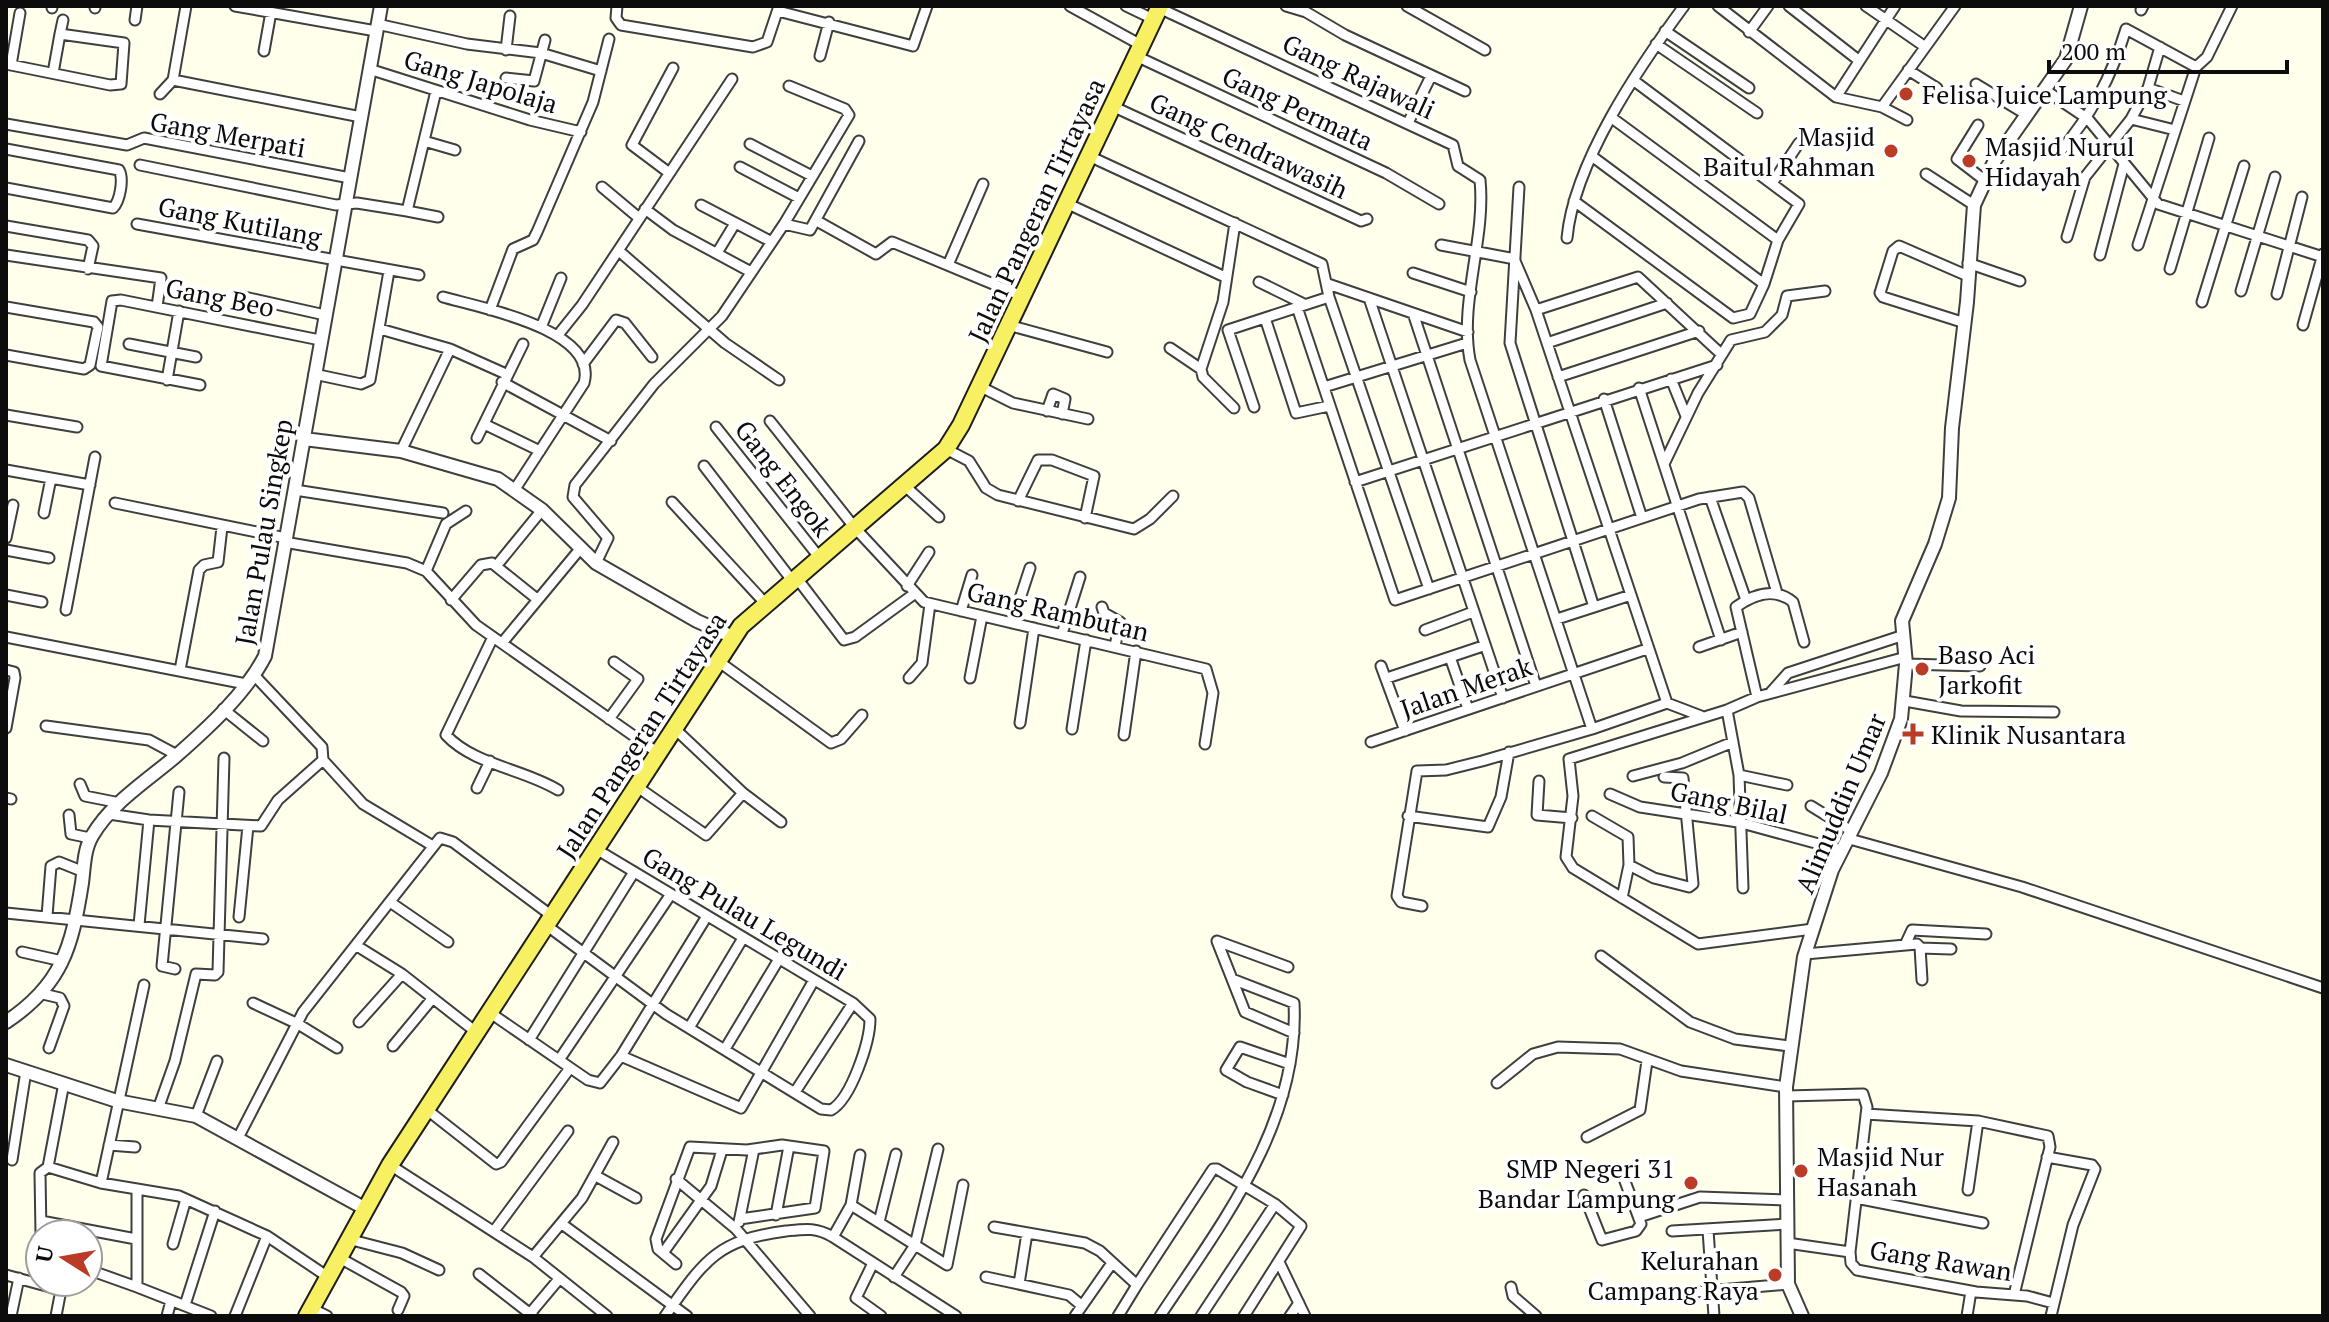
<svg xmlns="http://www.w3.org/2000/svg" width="2329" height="1322" font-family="'PT Serif',serif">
<rect width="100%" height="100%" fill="#ffffeb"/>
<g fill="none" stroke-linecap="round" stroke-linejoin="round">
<g stroke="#3f3f3f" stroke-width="13">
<path id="minor" d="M 235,6 L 376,31
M 617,6 L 616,18 L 621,25 L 753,47 L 767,42 L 779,6
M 1070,6 L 1141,45
M 1126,6 L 1153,19
M 1286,6 L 1306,12 L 1345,35 L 1465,91
M 1407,6 L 1485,50
M 1718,6 L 1836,97 L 1882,107 L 1907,120
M 1789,6 L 1857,59
M 1866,6 L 1924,46
M 52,8 L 52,6
M 95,8 L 95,6
M 1159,8 L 1453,145 L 1458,166 L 1480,180 C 1486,239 1459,301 1470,360 L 1592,729
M 2141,10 L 2143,6
M 778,11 L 913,46 L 927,6
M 135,20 L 137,6
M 377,24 L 467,44 L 541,53 L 601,71
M 1665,31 L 1749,88
M 1749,32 L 1768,6
M 1656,44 L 1757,113
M 506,50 L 510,16
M 264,51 L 271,12
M 820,56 L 829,22
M 1136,56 L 1386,173 L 1439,204
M 6,64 L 110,85 L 121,84 L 124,43 L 60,34 L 63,20
M 11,65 L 20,13
M 2196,67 L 2207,57 L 2232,6
M 369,69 L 530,120 L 581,132
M 1908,70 L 1937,88
M 53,73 L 60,34
M 506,78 L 534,81 L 545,40
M 173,80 L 361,117
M 1976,84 L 2027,115
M 2148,88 L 2184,101
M 2045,90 L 2088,119 L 2158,204 L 2323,257
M 160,94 L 173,80 L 186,6
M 1836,97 L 1895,6
M 1112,106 L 1361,221 L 1367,219
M 1882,107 L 1955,6
M 1612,118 L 1778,240
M 2131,119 L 2175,130
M 1408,123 L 1431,76
M 6,124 L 127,145 L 144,138 L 350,178
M 1978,125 L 1957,159 L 1983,179
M 424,141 L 455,150
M 750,144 L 812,176
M 6,149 L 119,170 C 124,179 120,201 113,208 L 6,188
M 2059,153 C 2092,114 2111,78 2126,29 L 2196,67 L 2138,245
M 1089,156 L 1322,264 L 1329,297 L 1429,589
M 1593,157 L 1764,284
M 140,165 L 336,205 L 357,203 L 407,211 L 436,91
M 740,167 L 799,198
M 668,172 L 632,145 L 673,68
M 1926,174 L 1974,205
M 1773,182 L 1799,143
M 602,187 L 639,218
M 1519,187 L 1510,343 L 1594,607
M 1574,201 L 1733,318 L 1750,314 L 1764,284 L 1778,240 L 1799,204 L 1633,80
M 1066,203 L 1225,277
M 701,205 L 772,242
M 645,209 L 673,230 L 751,272
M 407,211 L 438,217
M 817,221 L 876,254 L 892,242 L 1022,296
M 137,224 L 419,275
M 784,224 L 810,230 L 859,141
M 6,226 L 88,240 L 93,246 L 88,269
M 2067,237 L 2085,177 L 2131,119 L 2148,88 L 2160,47
M 1567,238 C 1574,162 1639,67 1684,6
M 1441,245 L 1515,259
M 619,251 L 725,343 L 779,380
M 717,253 L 734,225
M 6,255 L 161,278 L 157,307
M 2100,255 L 2124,164
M 1515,261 L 1536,310 L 1667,703
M 1968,263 L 2020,281
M 948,265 L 983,184
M 2170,269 L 2209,138
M 1413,273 L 1471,292
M 1259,282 L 1304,304
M 1328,284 L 1468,332
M 2241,291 L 2275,177
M 2277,294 L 2302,197
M 240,296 L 325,315
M 443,297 C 477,307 599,329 584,383 L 515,489
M 1369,298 L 1503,698
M 2202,302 L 2244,166
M 6,307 L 94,322 L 98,327 L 90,365 L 84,369 L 6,355
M 1297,307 L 1395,600 L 1699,499 L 1743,492 L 1749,498 L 1777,593
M 490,310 L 513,249 L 533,240 L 537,232 L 593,102 L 609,39
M 1536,310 L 1638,277 L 1720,353
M 1413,313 L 1536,686
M 1265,318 L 1296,413 L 1329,406
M 1965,323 L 1883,297 L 1880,293 L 1893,251 L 1899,246 L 1968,276
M 542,325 L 561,278
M 1008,325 L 1107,352
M 2303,325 L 2323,254
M 380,329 L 450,349 L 506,374
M 558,335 L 582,305 L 732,79
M 1547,343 L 1667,303
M 129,344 L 196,357
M 1170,348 L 1201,369 L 1203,377 L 1234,408
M 583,364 L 616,320 L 625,323 L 652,357
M 1201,369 L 1223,302 L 1235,223
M 314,374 L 361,384 L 370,380 L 389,271
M 1558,377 L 1699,331
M 1671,379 L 1686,416
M 167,380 L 179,311
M 502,382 L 611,441
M 200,385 L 101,366 L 112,301 L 121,300 L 320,340
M 979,386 L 1013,403 L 1088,419
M 1324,387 L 1467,343
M 1639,388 L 1721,640
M 1604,399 L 1642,518
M 1254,407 L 1228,330 L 1329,297
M 1047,411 L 1053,394 L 1065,399 L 1062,414
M 6,415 L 77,427
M 770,421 L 855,528 L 924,602 L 1206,669 L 1213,693 L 1205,744
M 484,424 L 540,451
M 716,427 L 819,557
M 477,438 L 523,344
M 946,449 L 969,461 L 986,488 L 998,495 L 1134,529 L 1150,519 L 1173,496
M 401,451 L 450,349
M 1664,464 L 1698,393 L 1731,340 L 1765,332 L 1782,315 L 1787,296 L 1825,291
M 704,466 L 791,579
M 6,470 L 90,485
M 1355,482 L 1717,365
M 905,486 L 939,517
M 295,490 L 443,513
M 1710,497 L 1746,600
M 1018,501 L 1038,460 L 1052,460 L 1094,476 L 1085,518
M 672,502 L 764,602
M 115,503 L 286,538
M 44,513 L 51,478
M 6,538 L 13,505
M 284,542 L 407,563 L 426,571 L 476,625 L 658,753
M 6,550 L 49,558
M 596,563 L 608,538 L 573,497 L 575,485 L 654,384 L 722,316 L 784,224 L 849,115 L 845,109 L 789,86
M 497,565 L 542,510
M 426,571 L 446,524 L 466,511
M 796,577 L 844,640 L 855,637 L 914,594
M 907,586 L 929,552
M 6,595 L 42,602
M 451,600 L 481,565 L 492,563 L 537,599
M 1102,607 L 1104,613 L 1120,622 L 1115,646
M 66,610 L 95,457
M 961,611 L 972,575
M 1557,619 L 1631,595
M 1012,623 L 1030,568
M 1425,630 L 1473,612
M 1062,634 L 1080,577
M 6,637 L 246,684
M 493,637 L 446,735 C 474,765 524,769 558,790
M 502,643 L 580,549
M 1699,647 L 1742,632
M 718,661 L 831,743 L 841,739 L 862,715
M 1906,664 L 1980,666
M 1381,666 L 1405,731
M 6,670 L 14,672 L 15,678 L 6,728
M 180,670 L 199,570 L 204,565 L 218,562 L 222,527
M 255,676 L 322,747 L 323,760
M 909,678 L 922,663 L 930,604
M 970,678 L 982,616
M 1387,678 L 1450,657
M 1771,692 L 1788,673 L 1901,636
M 1757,697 L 1736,607 C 1754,594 1774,587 1793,602 L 1804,642
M 1905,701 L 1961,711 L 2054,712
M 223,709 L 263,741
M 1468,709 L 1450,657 L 1483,646
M 1727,710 L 1739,775 L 1743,888
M 609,719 L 638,679 L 614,662
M 1020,723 L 1034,628
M 46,726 L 149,740 L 177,755
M 674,728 L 743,793 L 781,822
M 1072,729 L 1086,640
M 1124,735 L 1136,651
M 1371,742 L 1647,649
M 323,760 L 363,804 L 433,846
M 1739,775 L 1787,785
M 1633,776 L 1682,763 L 1733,742
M 1539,781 L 1537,815 L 1572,818
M 80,784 L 85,796 L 120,803
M 636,786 L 706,835 L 743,793
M 477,788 L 490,761
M 1610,794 L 1640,807 L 1738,822 L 1841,850
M 6,798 L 11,799
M 1811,806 L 1850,830
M 109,814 L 149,820 L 261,826 L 278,800 L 323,760
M 69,815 L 71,834 L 90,838
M 1408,816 L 1488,827 L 1501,797 L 1509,752
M 1592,816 L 1628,837 L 1629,865 L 1622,898
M 1846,838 L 2022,887 L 2323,988
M 1629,865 L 1654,878 L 1689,887 L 1693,884 L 1683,778 L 1664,777
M 390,902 L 448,942
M 1422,906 L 1401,902 L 1397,896 L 1417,771 L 1446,770 L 1482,761 L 1592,729 L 1667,703 L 1701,716
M 6,913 L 263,939
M 47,916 L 51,866 L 59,862 L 84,872
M 239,917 L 248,826
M 139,925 L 149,820
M 546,925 L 666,1014 L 821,1109 L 831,1110 C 851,1099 870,1042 870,1019 L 853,1003 L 596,849
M 1813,929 L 1698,944 L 1573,868 L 1566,857 L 1573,796 L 1569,759 L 1727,710 L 1757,697 L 1906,657
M 1905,945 L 1912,930 L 1986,934
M 357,946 L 402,974 L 476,1032
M 1920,948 L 1951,949
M 22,952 L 62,961
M 1805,954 L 1917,944 L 1920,947 L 1922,980
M 1601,956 L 1690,1022 L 1735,1039 L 1789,1046
M 1288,967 L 1217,941 L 1245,1012 L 1294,1033
M 175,969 L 162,966 L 179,792
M 43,994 L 60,998 L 64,1006 L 49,1048
M 253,1003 L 298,1024 L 337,1048
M 489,1012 L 588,1080 L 600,1083 L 621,1056 L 707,916
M 359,1022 L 402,974
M 689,1028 L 743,938
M 529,1040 L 634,872
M 393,1046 L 432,999
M 725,1049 L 779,959
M 621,1056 L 741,1108 L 814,980
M 559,1060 L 671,894
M 1497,1083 L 1533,1054 L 1558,1047 L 1620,1049 L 1681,1071 L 1786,1087
M 795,1092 L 853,1003
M 1283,1095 L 1247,1082 L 1226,1070 L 1240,1047 L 1290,1064
M 1787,1096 L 1863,1094 L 1867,1107 L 1850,1252
M 158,1109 L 175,1061 L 196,974 L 215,975 L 218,972 L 224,758
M 426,1109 L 496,1164 L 501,1162 L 570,1068
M 1866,1114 L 1978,1121 L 2048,1136 L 2050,1147 L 2014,1295
M 196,1116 L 217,1061
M 1587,1137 L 1640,1110 L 1647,1061
M 238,1138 L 303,1012 L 440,838 L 453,842 L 552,916
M 109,1145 L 135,1147
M 2047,1157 L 2092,1165 L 2095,1169 L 2073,1225 L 2051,1316
M 12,1160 L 26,1071
M 390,1165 L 533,1257 L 607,1316
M 48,1167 L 64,1083
M 596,1176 L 636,1198
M 676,1179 L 736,1229 L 810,1316
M 101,1183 L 144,985
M 137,1189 L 137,1287 L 211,1316
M 1968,1190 L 1978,1121
M 1584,1195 L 1602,1240 L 1636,1231 L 1641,1224 L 1623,1176
M 1856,1198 L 1983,1223
M 851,1205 L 947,1265 L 963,1185
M 776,1215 L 789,1146
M 1639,1217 L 1700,1197 L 1788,1200
M 41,1221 L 136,1239
M 739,1222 L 754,1149
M 879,1222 L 896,1154
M 562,1224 L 687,1316
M 994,1227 L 1085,1243 L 1100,1251 L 1137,1285 L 1118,1316
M 1708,1230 L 1714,1316
M 494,1231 L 568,1131
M 1672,1231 L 1787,1224
M 41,1234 L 40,1173 L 48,1167 L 101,1183 L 179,1196 L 267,1236 L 328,1277
M 833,1237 L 851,1205 L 860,1155
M 348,1239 L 402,1253 L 439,1270
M 1787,1243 L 1850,1252 L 1851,1263 L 1857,1270 L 1976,1292 L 2027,1296 L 2053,1303
M 173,1244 L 186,1199
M 663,1253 L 711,1186 L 722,1150
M 338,1257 L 401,1292 L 404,1296 L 398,1310
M 533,1257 L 582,1198 L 613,1142
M 1279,1262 L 1305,1316
M 873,1263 L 856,1298 L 881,1316
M 676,1264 L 658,1249 L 656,1239 L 690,1147 L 747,1150 L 782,1145 L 824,1151 L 815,1208 L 740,1219
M 95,1272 L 137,1287
M 479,1274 L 533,1316
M 6,1275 L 61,1290 L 56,1316
M 894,1277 L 915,1245 L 938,1149
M 986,1277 L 1069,1295 L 1081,1305
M 38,1282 L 40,1248
M 1019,1284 L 1027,1233
M 1137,1285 L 1213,1169 L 1217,1169 L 1275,1204 L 1301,1226 L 1244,1316
M 1511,1287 L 1513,1296 L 1536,1316
M 1672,1294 L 1788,1284
M 185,1305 L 215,1211
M 311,1308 L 327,1316
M 11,1316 L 19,1278
M 167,1316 L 171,1301
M 235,1316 L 267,1236
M 528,1316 L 559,1279
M 665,1316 C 704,1261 716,1240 786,1231 C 805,1229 816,1227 833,1237 L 956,1316
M 1075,1316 L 1112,1263
M 1160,1316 C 1223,1221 1300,1123 1294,1003 L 1232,979
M 1201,1316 L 1275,1204
M 1290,1316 L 1299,1303
M 1967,1316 L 1971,1291"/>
</g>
<g stroke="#3f3f3f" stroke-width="16">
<path id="tertiary" d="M 304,439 L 401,451 L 498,479 L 542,510 L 596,563 L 697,621 L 733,637
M 6,1022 C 62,985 72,947 82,883 C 84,868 84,849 92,836 C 111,803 148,780 176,756 C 208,728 246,693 265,656 L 381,6
M 6,1065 L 117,1101 L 196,1116 L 364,1208
M 1802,1316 L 1788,1284 L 1786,1087 L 1804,957 L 1832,870 L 1881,773 L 1901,719 L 1906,664 L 1902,621 L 1935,544 L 1949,498 L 1952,428 L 1967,302 L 1974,205 L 1995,160 L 2066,59 L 2081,6"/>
</g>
<g stroke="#1d1d1d" stroke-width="20">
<path id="primary" d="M 307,1316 L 390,1165 L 741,626 L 946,449 L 961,425 L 1160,6"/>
</g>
<use href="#minor" stroke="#fff" stroke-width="9"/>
<use href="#tertiary" stroke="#fff" stroke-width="12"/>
<use href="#primary" stroke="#f7f062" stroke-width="16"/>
</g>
<g fill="#ba3c26" stroke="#fff" stroke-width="3">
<circle cx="1906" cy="94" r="8"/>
<circle cx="1891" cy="151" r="8"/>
<circle cx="1969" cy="161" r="8"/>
<circle cx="1922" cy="669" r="8"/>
<path d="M1909 722h8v8h8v8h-8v8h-8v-8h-8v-8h8z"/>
<circle cx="1801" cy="1171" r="8"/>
<circle cx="1691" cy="1183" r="8"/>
<circle cx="1775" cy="1275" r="8"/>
</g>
<g text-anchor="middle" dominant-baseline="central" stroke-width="8" stroke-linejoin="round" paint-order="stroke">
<g font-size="26" fill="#0c0c0c" stroke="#fff">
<text transform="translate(1359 76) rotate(25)">Gang Rajawali</text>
<text transform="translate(481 81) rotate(17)">Gang Japolaja</text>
<text transform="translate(1298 108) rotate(25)">Gang Permata</text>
<text transform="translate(228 134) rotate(10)">Gang Merpati</text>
<text transform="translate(1249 145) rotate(25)">Gang Cendrawasih</text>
<text transform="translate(1036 210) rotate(-65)">Jalan Pangeran Tirtayasa</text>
<text transform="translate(240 221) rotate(11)">Gang Kutilang</text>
<text transform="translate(220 297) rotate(11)">Gang Beo</text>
<text transform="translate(784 478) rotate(52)">Gang Engok</text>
<text transform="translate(263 532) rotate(-80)">Jalan Pulau Singkep</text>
<text transform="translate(1058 611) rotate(13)">Gang Rambutan</text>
<text transform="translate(1466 687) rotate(-19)">Jalan Merak</text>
<text transform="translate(641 735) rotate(-57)">Jalan Pangeran Tirtayasa</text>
<text transform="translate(1729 802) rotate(12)">Gang Bilal</text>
<text transform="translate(1840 803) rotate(-67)">Alimuddin Umar</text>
<text transform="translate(745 913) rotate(31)">Gang Pulau Legundi</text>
<text transform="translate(1941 1260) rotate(9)">Gang Rawan</text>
</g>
<g font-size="26" fill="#0c0c0c" stroke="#fff" text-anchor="start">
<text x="1922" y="94">Felisa Juice Lampung</text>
<text x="1875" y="136" text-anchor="end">Masjid<tspan x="1875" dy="30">Baitul Rahman</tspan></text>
<text x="1985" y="146">Masjid Nurul<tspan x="1985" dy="30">Hidayah</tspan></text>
<text x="1938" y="654">Baso Aci<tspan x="1938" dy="30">Jarkofit</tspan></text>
<text x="1931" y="734">Klinik Nusantara</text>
<text x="1817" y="1156">Masjid Nur<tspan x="1817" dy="30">Hasanah</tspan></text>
<text x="1675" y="1168" text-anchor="end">SMP Negeri 31<tspan x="1675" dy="30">Bandar Lampung</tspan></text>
<text x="1759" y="1260" text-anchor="end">Kelurahan<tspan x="1759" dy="30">Campang Raya</tspan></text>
</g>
</g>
<rect width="2329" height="1322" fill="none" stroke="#0c0c0c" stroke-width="16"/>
<g transform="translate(64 1258) rotate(281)"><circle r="38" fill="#ffffff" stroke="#9e9e9e" stroke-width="2"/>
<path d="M0-6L14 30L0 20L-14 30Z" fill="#ba3c26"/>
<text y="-12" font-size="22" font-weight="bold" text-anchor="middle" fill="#0c0c0c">U</text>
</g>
<path d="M2049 60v12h238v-12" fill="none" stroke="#0c0c0c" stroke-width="4"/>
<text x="2061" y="60" font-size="24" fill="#0c0c0c" stroke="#ffffff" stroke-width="6" paint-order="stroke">200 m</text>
</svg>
